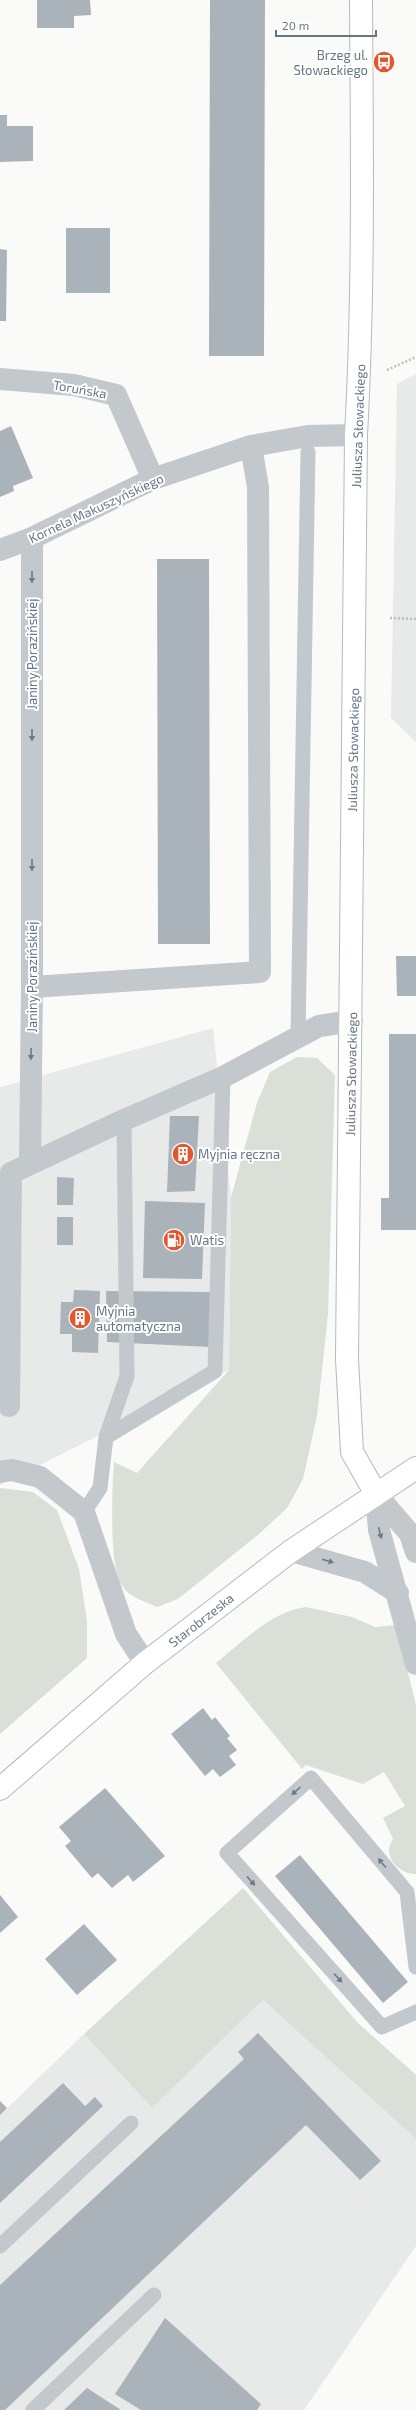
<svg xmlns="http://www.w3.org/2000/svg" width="416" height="2410" font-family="'Exo 2',sans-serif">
<rect width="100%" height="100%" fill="#fafaf8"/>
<path fill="#e8e9e9" d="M 416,374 L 416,742 L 391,718 L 397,384 Z
M 213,1028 L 231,1197 L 229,1370 L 0,1485 L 0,1087 Z
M 263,2000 L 416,2139 L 416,2246 L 304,2410 L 0,2410 L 0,2115 L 84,2034 L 152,2108 Z"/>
<path fill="#dadfd7" d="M 297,1057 L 317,1058 L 335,1075 L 328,1314 L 317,1416 L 303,1479 L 287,1508 L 259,1534 L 178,1599 L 157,1607 C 144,1601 128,1597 121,1584 C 109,1565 112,1486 114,1462 L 137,1473 L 229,1370 L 231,1197 L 257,1103 L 270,1072 Z
M 0,1488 L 33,1492 L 57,1510 L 79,1569 L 87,1621 L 87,1658 L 0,1734 Z
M 306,1607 L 352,1617 L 375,1627 L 396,1625 L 416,1705 L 416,1874 C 399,1874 381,1856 393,1839 L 383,1818 L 405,1806 L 384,1772 L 363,1784 L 306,1765 L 302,1769 L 216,1663 C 241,1643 272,1611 306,1607 Z
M 243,1888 L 357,2022 L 416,2075 L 416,2139 L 263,2000 L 152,2108 L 84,2034 Z"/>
<path fill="#aab3b9" d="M 37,0 L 90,0 L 91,15 L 74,16 L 74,28 L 37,28 Z
M 210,0 L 265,0 L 264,356 L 209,356 Z
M 0,115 L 7,115 L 7,126 L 33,126 L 33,161 L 0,162 Z
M 66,228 L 110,228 L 110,293 L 66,293 Z
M 0,249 L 7,250 L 6,321 L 0,321 Z
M 11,426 L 33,478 L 13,486 L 14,491 L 0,497 L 0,431 Z
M 157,559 L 209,559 L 210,944 L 158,944 Z
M 396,956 L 416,956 L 416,996 L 397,996 Z
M 389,1034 L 416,1034 L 416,1198 L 411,1198 L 416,1198 L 416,1230 L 381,1230 L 381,1198 L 389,1198 Z
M 170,1116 L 199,1116 L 195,1191 L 167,1192 Z
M 57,1177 L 74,1178 L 73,1205 L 57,1205 Z
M 145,1201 L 205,1203 L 202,1279 L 143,1278 Z
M 57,1217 L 73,1217 L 73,1245 L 57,1245 Z
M 74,1290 L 100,1291 L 98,1353 L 72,1352 L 72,1334 L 60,1334 L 61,1302 L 73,1302 Z
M 106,1291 L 213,1292 L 210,1347 L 107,1342 Z
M 203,1708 L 212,1720 L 215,1717 L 230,1736 L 227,1738 L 237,1750 L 229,1756 L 236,1765 L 220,1777 L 213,1769 L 205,1776 L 171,1734 Z
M 105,1788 L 165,1856 L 133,1882 L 128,1875 L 112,1888 L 98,1873 L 92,1878 L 65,1846 L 71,1841 L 59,1827 Z
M 300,1855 L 408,1982 L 383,2003 L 275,1876 Z
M 0,1895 L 18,1917 L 0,1933 Z
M 84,1924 L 117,1960 L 77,1995 L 45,1959 Z
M 258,2033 L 381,2161 L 360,2180 L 306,2125 L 5,2410 L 0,2410 L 0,2285 L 244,2059 L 238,2052 Z
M 63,2083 L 85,2106 L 95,2097 L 103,2106 L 0,2203 L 0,2142 Z
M 0,2101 L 7,2108 L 0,2115 Z
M 165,2318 L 261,2404 L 257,2410 L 141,2410 L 115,2394 Z
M 87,2388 L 121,2410 L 64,2410 Z"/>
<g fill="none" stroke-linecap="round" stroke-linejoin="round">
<g stroke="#b3babf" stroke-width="24">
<path id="secondary" d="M 361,0 C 362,145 364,290 356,435 L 347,1359 L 352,1452 L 376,1494
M 0,1789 L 145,1663 L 291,1551 L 416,1468"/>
</g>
<path stroke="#bbbfc2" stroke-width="2.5" stroke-dasharray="2 2" stroke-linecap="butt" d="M 387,370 L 416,357
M 390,618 L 416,619"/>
<path stroke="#c3c8cc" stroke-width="15" d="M 298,1036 L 308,452
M 106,1437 L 215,1371 L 223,1077
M 84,1512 L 100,1488 L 106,1437 L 127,1376 L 124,1120
M 416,1967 L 407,1892 L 311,1778 L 227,1853 L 382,2027 L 416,2012
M 0,2246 L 131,2123
M 33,2410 L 154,2295"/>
<path stroke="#c3c8cc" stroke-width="22" d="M 0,379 L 74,385 L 116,395 L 153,479
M 0,550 L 32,538 L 153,479 L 251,446 L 308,436 L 356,435
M 32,987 L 260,972 L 258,487 L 251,446
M 30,1163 L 32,987 L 32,538
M 9,1406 L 11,1173 L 124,1120 L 223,1077 L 319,1026 L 352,1021
M 0,1472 L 12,1470 L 40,1477 L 84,1512 L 126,1634 L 145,1663
M 376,1494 L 379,1530 L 416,1664
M 376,1494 L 410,1534 L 416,1552
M 291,1551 L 365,1572 L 398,1593"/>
<use href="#secondary" stroke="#fff" stroke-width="22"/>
</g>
<defs><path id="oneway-solid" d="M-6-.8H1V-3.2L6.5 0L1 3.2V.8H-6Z"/></defs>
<g fill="#6a7a87">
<use href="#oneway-solid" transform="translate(32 577) rotate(90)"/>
<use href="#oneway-solid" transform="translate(32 735) rotate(90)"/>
<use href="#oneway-solid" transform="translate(32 865) rotate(90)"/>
<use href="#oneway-solid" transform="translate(31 1054) rotate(91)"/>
<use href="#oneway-solid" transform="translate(380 1533) rotate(76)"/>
<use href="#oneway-solid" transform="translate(328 1561) rotate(16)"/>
<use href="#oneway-solid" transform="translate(296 1791) rotate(138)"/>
<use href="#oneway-solid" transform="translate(382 1863) rotate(-130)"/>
<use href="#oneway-solid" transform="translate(251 1881) rotate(48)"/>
<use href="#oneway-solid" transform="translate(338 1978) rotate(48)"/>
</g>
<defs>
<g id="bus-disc" transform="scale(1.15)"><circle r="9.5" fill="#e4572e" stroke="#fff"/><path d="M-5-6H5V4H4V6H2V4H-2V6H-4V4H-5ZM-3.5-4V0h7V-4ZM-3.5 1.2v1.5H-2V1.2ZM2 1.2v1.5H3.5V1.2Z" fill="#fff"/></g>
<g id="building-disc" transform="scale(1.15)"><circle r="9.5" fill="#e4572e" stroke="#fff"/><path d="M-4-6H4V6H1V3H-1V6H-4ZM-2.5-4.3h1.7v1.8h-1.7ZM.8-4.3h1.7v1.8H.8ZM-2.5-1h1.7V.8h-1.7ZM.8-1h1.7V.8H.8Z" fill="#fff"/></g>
<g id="fuel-disc" transform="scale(1.15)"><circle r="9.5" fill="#e4572e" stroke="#fff"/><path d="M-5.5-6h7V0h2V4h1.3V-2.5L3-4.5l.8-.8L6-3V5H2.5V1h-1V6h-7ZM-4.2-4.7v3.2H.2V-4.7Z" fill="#fff"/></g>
</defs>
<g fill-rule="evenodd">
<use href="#bus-disc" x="384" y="62"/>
<use href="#building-disc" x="183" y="1154"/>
<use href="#fuel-disc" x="174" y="1240"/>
<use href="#building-disc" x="80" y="1318"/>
</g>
<g text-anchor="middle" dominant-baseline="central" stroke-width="4" stroke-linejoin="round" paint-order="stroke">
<g font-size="13" fill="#657683" stroke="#fff" text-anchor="start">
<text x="368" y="55" text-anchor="end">Brzeg ul.<tspan x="368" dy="15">Słowackiego</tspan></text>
<text x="198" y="1154">Myjnia ręczna</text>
<text x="190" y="1240">Watis</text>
<text x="96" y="1311">Myjnia<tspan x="96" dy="15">automatyczna</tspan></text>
</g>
<g font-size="13" fill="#657683" stroke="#fff">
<text transform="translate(80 389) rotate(10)">Toruńska</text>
<text transform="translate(358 426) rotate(-88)">Juliusza Słowackiego</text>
<text transform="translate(96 508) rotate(-25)">Kornela Makuszyńskiego</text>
<text transform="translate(32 654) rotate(-90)">Janiny Porazińskiej</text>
<text transform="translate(353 750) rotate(-89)">Juliusza Słowackiego</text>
<text transform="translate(32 977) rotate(-90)">Janiny Porazińskiej</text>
<text transform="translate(351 1074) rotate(-89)">Juliusza Słowackiego</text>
<text transform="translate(201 1620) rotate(-38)">Starobrzeska</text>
</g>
</g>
<path d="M276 30v6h100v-6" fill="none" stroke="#657683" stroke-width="2"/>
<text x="282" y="30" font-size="12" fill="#657683" stroke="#ffffff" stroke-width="3" paint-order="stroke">20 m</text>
</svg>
